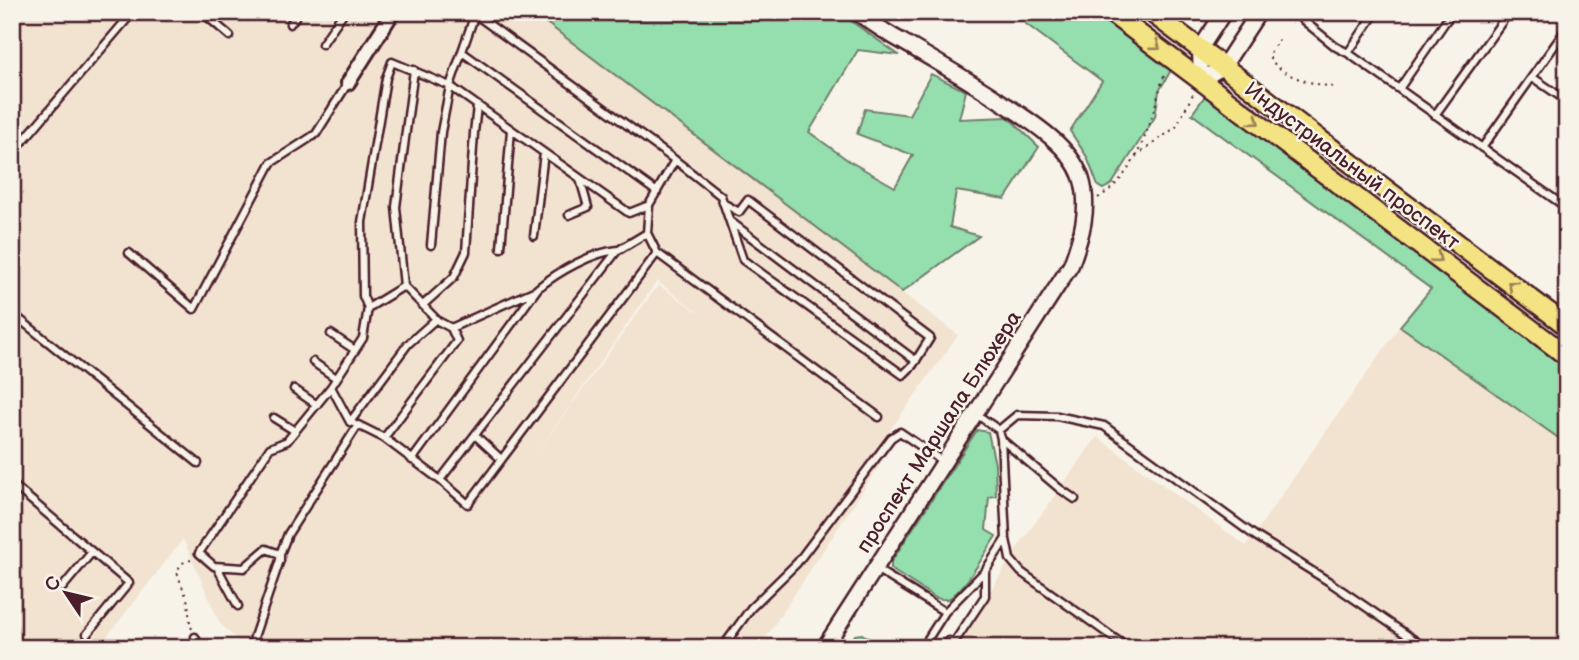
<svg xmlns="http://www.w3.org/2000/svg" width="1579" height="660" font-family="'Balsamiq Sans',sans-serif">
<rect width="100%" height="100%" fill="#f7f3e8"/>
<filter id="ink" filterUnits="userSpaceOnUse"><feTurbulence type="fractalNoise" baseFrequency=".0143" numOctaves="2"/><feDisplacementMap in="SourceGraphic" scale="14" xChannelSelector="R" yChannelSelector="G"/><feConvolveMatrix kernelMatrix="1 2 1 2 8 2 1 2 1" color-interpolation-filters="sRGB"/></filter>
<g filter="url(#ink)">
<path fill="#f2e2d0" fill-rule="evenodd" d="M 12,12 L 532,12 L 958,335 L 883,440 L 892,446 L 759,648 L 245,648 L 220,623 L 183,539 L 98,648 L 31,648 L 12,636 ZM 657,281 L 702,315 L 658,285 L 536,454 Z
M 1400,326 L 1567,444 L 1567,648 L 956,648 L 1013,554 L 1097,437 L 1246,546 Z"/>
<path fill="#95dead" stroke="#707e6c" stroke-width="2" d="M 532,12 L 838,12 L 899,55 L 858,50 L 809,132 L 849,161 L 895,187 L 913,155 L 857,134 L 865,109 L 909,115 L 931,74 L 966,91 L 959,119 L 1008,117 L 1039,147 L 1005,199 L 956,191 L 950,227 L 979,236 L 902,292 Z
M 1010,12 L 1095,12 L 1171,70 L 1159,91 L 1155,117 L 1112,184 L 1103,189 L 1098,186 L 1087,157 L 1070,131 L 1102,81 Z
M 1205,96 L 1567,369 L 1567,444 L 1400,326 L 1431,289 L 1192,114 Z
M 977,430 L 988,432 L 995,464 L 996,496 L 989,497 L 986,530 L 996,536 C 986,551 963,594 947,599 C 943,600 941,599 936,598 L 895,572 L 891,568 L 891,562 Z
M 862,634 L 885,648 L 848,648 L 850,642 L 855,635 Z"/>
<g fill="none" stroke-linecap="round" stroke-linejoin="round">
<g stroke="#4a1f2b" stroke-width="11">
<path id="service" d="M 202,12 L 230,36
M 472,12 L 675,160 L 721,196 L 743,260 L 903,375 L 913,365 L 930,338 L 748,200 L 739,212 L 723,203
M 1293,12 L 1336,47 L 1348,53 L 1399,89 L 1452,12
M 475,14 L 450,86 L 629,213 L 649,205
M 290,24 L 299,12
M 322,44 L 344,12
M 462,52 L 657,192
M 1348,53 L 1376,12
M 414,70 L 396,207 L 404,286 L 438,321 L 451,328 L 457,341 L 384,438 L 440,480
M 1532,77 L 1567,28
M 1399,89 L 1567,208
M 1435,115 L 1509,12
M 1482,148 L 1532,77 L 1567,101
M 12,154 L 133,12
M 569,215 L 588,207 L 580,179
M 731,222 L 916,361
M 647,233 L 657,253 L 468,504 L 440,480 L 617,251 L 647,233 L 649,205 L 675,160
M 534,236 L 544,153
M 501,248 L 511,130
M 129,253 L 194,309 L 271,163 L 316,134 L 348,83
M 657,253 L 879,417
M 404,286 L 368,308 L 363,296 L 362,222 L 386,78 L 392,62 L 450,86 L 441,132 L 431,245
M 423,305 L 454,277 L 466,252 L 474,133 L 477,106
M 368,308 L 363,338 L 331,387 L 287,441 L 270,448 L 199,553 L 214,566 L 244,568 L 266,549 L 280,554 L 288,534 L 358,425 L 384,438
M 12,313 L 198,463
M 451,328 L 536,290
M 331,334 L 355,350
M 313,362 L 336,378
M 331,387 L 350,422 L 353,423
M 294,389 L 317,405
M 976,414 L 999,430 L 1001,439 L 1006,539 L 1010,559 L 1021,572 L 1128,648
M 274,418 L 295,431
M 350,422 L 408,344 L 436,319
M 999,430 L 1017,415 L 1057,416 L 1104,426 L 1254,535 L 1328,581 L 1426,648
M 475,435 L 501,459
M 1001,439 L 1060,489 L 1075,499
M 412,460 L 538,288 C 558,272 592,252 618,250
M 12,484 L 129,583 L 87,634
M 217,567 L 238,606
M 876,569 L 945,612 L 985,571 L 1005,540
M 62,588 L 92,552
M 195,637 L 200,648
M 949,641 L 953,644 L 985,596 L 985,571
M 252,643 L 280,560 L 280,554
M 722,648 L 751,608 L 797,563 L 891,438 L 900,432 L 942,461
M 922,648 L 945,612"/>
</g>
<g stroke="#4a1f2b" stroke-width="18">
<path id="minor" d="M 348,83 L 393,12"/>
</g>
<g stroke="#4a1f2b" stroke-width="19">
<path id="tertiary" d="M 1201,80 L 1223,67 L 1259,12
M 1201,80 L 1200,49 L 1224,12
M 824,648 L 1071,265 C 1081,238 1091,207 1081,177 C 1069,143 1025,118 997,99 C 962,76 927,56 891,35 C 879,28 868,20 856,12"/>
</g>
<g stroke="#4a1f2b" stroke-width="23">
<path id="primary" d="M 1110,12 L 1567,356
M 1151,12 L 1567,326"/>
</g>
<path stroke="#4a1f2b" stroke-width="2" stroke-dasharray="2 5" stroke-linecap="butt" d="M 1279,39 L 1270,53 L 1270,59 C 1285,78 1310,83 1333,87
M 1136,156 L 1176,127 L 1194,92
M 1098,198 C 1139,173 1150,124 1162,81 L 1165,74
M 191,560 L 182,563 L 177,571 C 179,580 184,590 187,599 C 190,610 188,619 192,629"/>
<use href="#service" stroke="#f7f3e8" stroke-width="6"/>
<use href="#minor" stroke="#f7f3e8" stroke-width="12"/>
<use href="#tertiary" stroke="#f7f3e8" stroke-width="14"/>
<use href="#primary" stroke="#f4e382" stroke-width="18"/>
</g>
<defs><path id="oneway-chevron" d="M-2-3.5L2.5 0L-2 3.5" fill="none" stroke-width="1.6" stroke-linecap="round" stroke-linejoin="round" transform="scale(1.75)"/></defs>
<g stroke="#9f8156">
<use href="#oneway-chevron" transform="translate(1156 46) rotate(37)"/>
<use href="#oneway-chevron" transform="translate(1255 121) rotate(37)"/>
<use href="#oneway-chevron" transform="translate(1437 258) rotate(37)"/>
<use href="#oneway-chevron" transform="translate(1512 285) rotate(-143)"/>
</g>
</g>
<g text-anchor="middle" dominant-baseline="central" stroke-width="5" stroke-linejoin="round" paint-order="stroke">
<g font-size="21" fill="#4a1f2b" stroke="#f7f3e8">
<text transform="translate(1352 166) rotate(37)">Индустриальный проспект</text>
<text transform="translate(939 432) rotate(-57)">проспект Маршала Блюхера</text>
</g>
</g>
<rect width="1579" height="660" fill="none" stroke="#f7f3e8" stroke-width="42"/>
<rect x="21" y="21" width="1537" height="618" fill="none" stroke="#4a1f2b" stroke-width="2.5" filter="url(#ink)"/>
<g transform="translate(66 593) rotate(305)" stroke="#f7f3e8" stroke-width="5" paint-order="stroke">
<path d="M0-5L12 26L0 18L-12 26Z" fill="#4a1f2b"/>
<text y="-10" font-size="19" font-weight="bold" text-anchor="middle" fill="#4a1f2b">С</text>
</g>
</svg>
